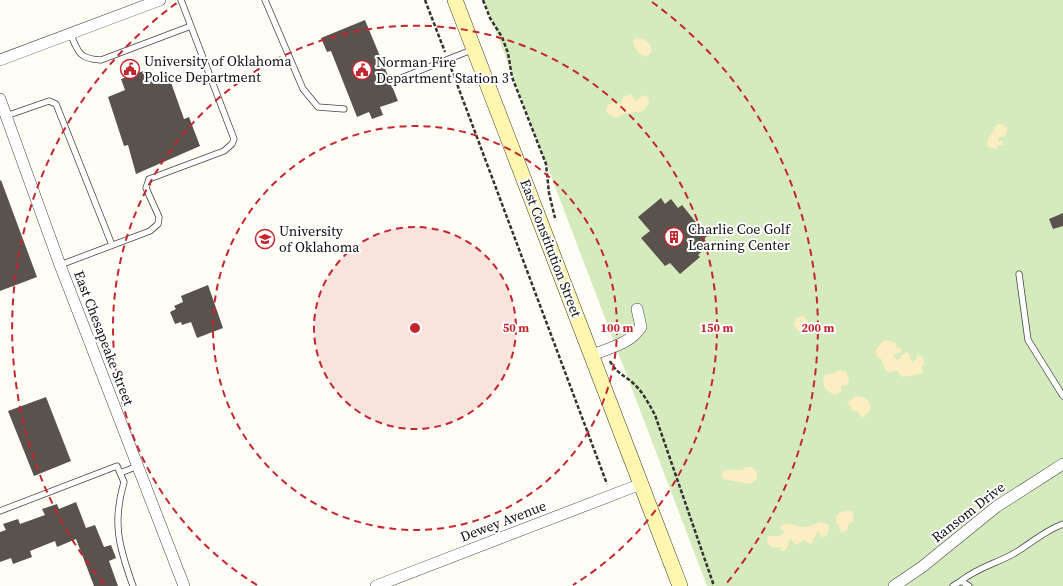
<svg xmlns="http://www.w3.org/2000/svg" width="1063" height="586" font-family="'Source Serif 4',serif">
<rect width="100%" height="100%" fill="#fffdf5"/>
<path fill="#d5ebbd" d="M 484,0 L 1063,0 L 1063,586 L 707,586 Z"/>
<path fill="#fbeec1" d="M 636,38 C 645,38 651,43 652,51 L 647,57 C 640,55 634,49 633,41 Z
M 631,94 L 636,101 L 643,95 L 648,97 L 649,103 L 643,111 L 626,113 L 616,118 L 608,114 L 606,111 L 608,105 L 614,102 L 621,104 L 623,97 Z
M 997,124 L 1004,125 L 1005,127 L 1008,128 L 1005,136 L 999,137 L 998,141 L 1003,141 L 1003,145 L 998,146 L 996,149 L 988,147 L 987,141 Z
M 802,316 L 807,320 L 810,326 L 802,333 L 797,330 L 794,323 L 796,319 Z
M 887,340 L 895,343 L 897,348 L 901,348 L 901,352 L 893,355 L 897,360 L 906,352 L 909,354 L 912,363 L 916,360 L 917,355 L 921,356 L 925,363 L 922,366 L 923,372 C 918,375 908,376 902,377 L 897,370 L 891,372 L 886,371 L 883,365 L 882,360 L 877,356 L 876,350 L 882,342 Z
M 839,370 L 846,372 L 849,379 L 848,385 L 841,386 L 841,392 L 834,395 L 825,389 L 823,380 L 825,375 L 831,374 Z
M 856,396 C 866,397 872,401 870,411 L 864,417 L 862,417 L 857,411 L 852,411 L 851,407 L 847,403 Z
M 747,467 L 752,467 L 757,473 L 757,479 L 750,484 L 723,479 L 722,473 L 724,470 L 741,470 Z
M 849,510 L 853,512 L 854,521 L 849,523 L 847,530 L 842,533 L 839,528 L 840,525 L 836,524 L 836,517 L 839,513 Z
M 821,522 L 828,524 L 829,528 L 827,536 L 821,537 L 819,532 L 817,532 L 811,544 L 804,540 L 796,545 L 791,539 L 789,540 L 787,548 L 782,552 L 780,547 L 773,548 L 768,544 L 767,539 L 769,536 L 779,536 L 785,532 L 780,528 L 781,525 C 791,522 794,526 803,527 C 810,528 815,523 821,522 Z"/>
<path fill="#5a524d" d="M 365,20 L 389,78 L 387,84 L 392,86 L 398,101 L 380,107 L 383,115 L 372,119 L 369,112 L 357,117 L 331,51 L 327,52 L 321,38 Z
M 146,70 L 150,81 L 168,74 L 184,119 L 189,117 L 200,146 L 136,174 L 128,145 L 124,146 L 108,97 L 125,90 L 121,79 Z
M 1,180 L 37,277 L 0,291 L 0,181 Z
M 661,198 L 665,204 L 671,199 L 678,208 L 682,205 L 707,236 L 704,239 L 709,245 L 698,255 L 700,257 L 680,274 L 670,263 L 665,266 L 641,238 L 650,231 L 638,217 Z
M 1063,213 L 1063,226 L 1053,229 L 1049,219 Z
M 208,285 L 223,328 L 197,338 L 191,322 L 182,325 L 181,322 L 175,324 L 170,312 L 176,309 L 174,306 L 183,302 L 181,296 Z
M 46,397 L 71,461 L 34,476 L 8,411 Z
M 76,502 L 86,528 L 95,525 L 104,547 L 111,545 L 116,558 L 109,561 L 118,586 L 94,586 L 76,539 L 57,547 L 55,541 L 30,551 L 32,557 L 13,564 L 11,558 L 0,562 L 0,532 L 6,530 L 3,524 L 18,519 L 20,524 L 45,515 L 42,509 L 57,504 L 59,509 Z"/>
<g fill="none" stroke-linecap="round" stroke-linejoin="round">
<g stroke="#444" stroke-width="7">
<path id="service" d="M 265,0 L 303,89 L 318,107 L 344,109
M 71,35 C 78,53 80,59 101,60 L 191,26
M 391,82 L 474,49
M 6,116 L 49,101 L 56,104 L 112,245
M 60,265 L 150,231 L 158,224 L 159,217 L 146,188 L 149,179 L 224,151 L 232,144 L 234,139 L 181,0
M 1019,274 L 1028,340 L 1063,396
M 120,473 L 138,466
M 0,511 L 117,466 L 124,482 C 112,523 119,547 133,586
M 961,581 C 977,568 995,564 1013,554 C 1031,544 1043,531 1063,524
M 953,586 L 961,581 L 969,586"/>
</g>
<g stroke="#444" stroke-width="12">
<path id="minor" d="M 0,60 L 160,0
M 0,99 L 60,265 L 184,586
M 592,355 C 609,348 630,344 641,327 L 637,309
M 376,586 L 641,484
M 894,586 L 922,567 L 996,507 L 1063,464"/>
</g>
<g stroke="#333" stroke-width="16">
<path id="secondary" d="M 455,0 L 680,586"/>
</g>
<path stroke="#333" stroke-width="2.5" stroke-dasharray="4 2" stroke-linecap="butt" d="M 425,0 L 445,52
M 483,0 L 490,18 L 502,37 L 508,53 L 512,77 L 546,164 L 549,193 L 555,218
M 451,68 L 607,484
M 610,361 C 615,372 625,376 633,383 C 643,392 649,404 655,415 L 714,586"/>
<use href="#service" stroke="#fff" stroke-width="5.5"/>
<use href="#minor" stroke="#fff" stroke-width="11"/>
<use href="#secondary" stroke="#fff6b0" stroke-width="15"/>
</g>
<circle cx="415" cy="328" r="101" fill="#c4262e" fill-opacity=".12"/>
<g fill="none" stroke="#c4262e" stroke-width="2" stroke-dasharray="7 5">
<circle cx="415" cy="328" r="101"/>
<circle cx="415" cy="328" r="202"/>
<path d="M257 585A302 302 0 1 1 573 585"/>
<path d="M104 584A403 403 0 0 1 178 2M652 2A403 403 0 0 1 726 584"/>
</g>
<defs>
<g id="civic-ring" transform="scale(1)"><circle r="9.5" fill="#fff" stroke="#c4262e" stroke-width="1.5"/><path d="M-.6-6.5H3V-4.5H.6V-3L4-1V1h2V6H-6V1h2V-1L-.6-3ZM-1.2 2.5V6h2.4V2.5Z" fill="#c4262e"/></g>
<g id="building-ring" transform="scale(1)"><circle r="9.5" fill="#fff" stroke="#c4262e" stroke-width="1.5"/><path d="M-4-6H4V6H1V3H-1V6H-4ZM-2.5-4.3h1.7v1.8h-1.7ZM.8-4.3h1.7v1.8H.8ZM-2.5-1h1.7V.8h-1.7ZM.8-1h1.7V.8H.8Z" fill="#c4262e"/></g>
<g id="university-ring" transform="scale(1)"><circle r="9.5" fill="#fff" stroke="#c4262e" stroke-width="1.5"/><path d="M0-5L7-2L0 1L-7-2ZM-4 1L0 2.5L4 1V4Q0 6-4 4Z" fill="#c4262e"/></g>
</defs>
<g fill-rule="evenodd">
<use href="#civic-ring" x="130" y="69"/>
<use href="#civic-ring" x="362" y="70"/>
<use href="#building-ring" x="674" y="237"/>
<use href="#university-ring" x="265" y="239"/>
</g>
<g text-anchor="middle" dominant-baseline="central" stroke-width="4" stroke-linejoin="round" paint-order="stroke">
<g font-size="14" fill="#111" stroke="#fff" text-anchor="start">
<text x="144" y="61">University of Oklahoma<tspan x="144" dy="16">Police Department</tspan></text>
<text x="376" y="62">Norman Fire<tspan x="376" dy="16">Department Station 3</tspan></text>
<text x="688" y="229">Charlie Coe Golf<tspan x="688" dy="16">Learning Center</tspan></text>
<text x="279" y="231">University<tspan x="279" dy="16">of Oklahoma</tspan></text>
</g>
<g font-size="14" fill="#111" stroke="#fff">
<text transform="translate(551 248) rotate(69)">East Constitution Street</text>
<text transform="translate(104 338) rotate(69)">East Chesapeake Street</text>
<text transform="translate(968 512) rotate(-38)">Ransom Drive</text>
<text transform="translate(503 521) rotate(-21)">Dewey Avenue</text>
</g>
</g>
<circle cx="415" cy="328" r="6" fill="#c4262e" stroke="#fff" stroke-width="2"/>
<g font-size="12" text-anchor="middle" font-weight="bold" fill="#c4262e" stroke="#fff" stroke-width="4" stroke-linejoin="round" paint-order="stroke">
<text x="516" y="332">50 m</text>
<text x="617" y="332">100 m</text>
<text x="717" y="332">150 m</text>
<text x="818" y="332">200 m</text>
</g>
</svg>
